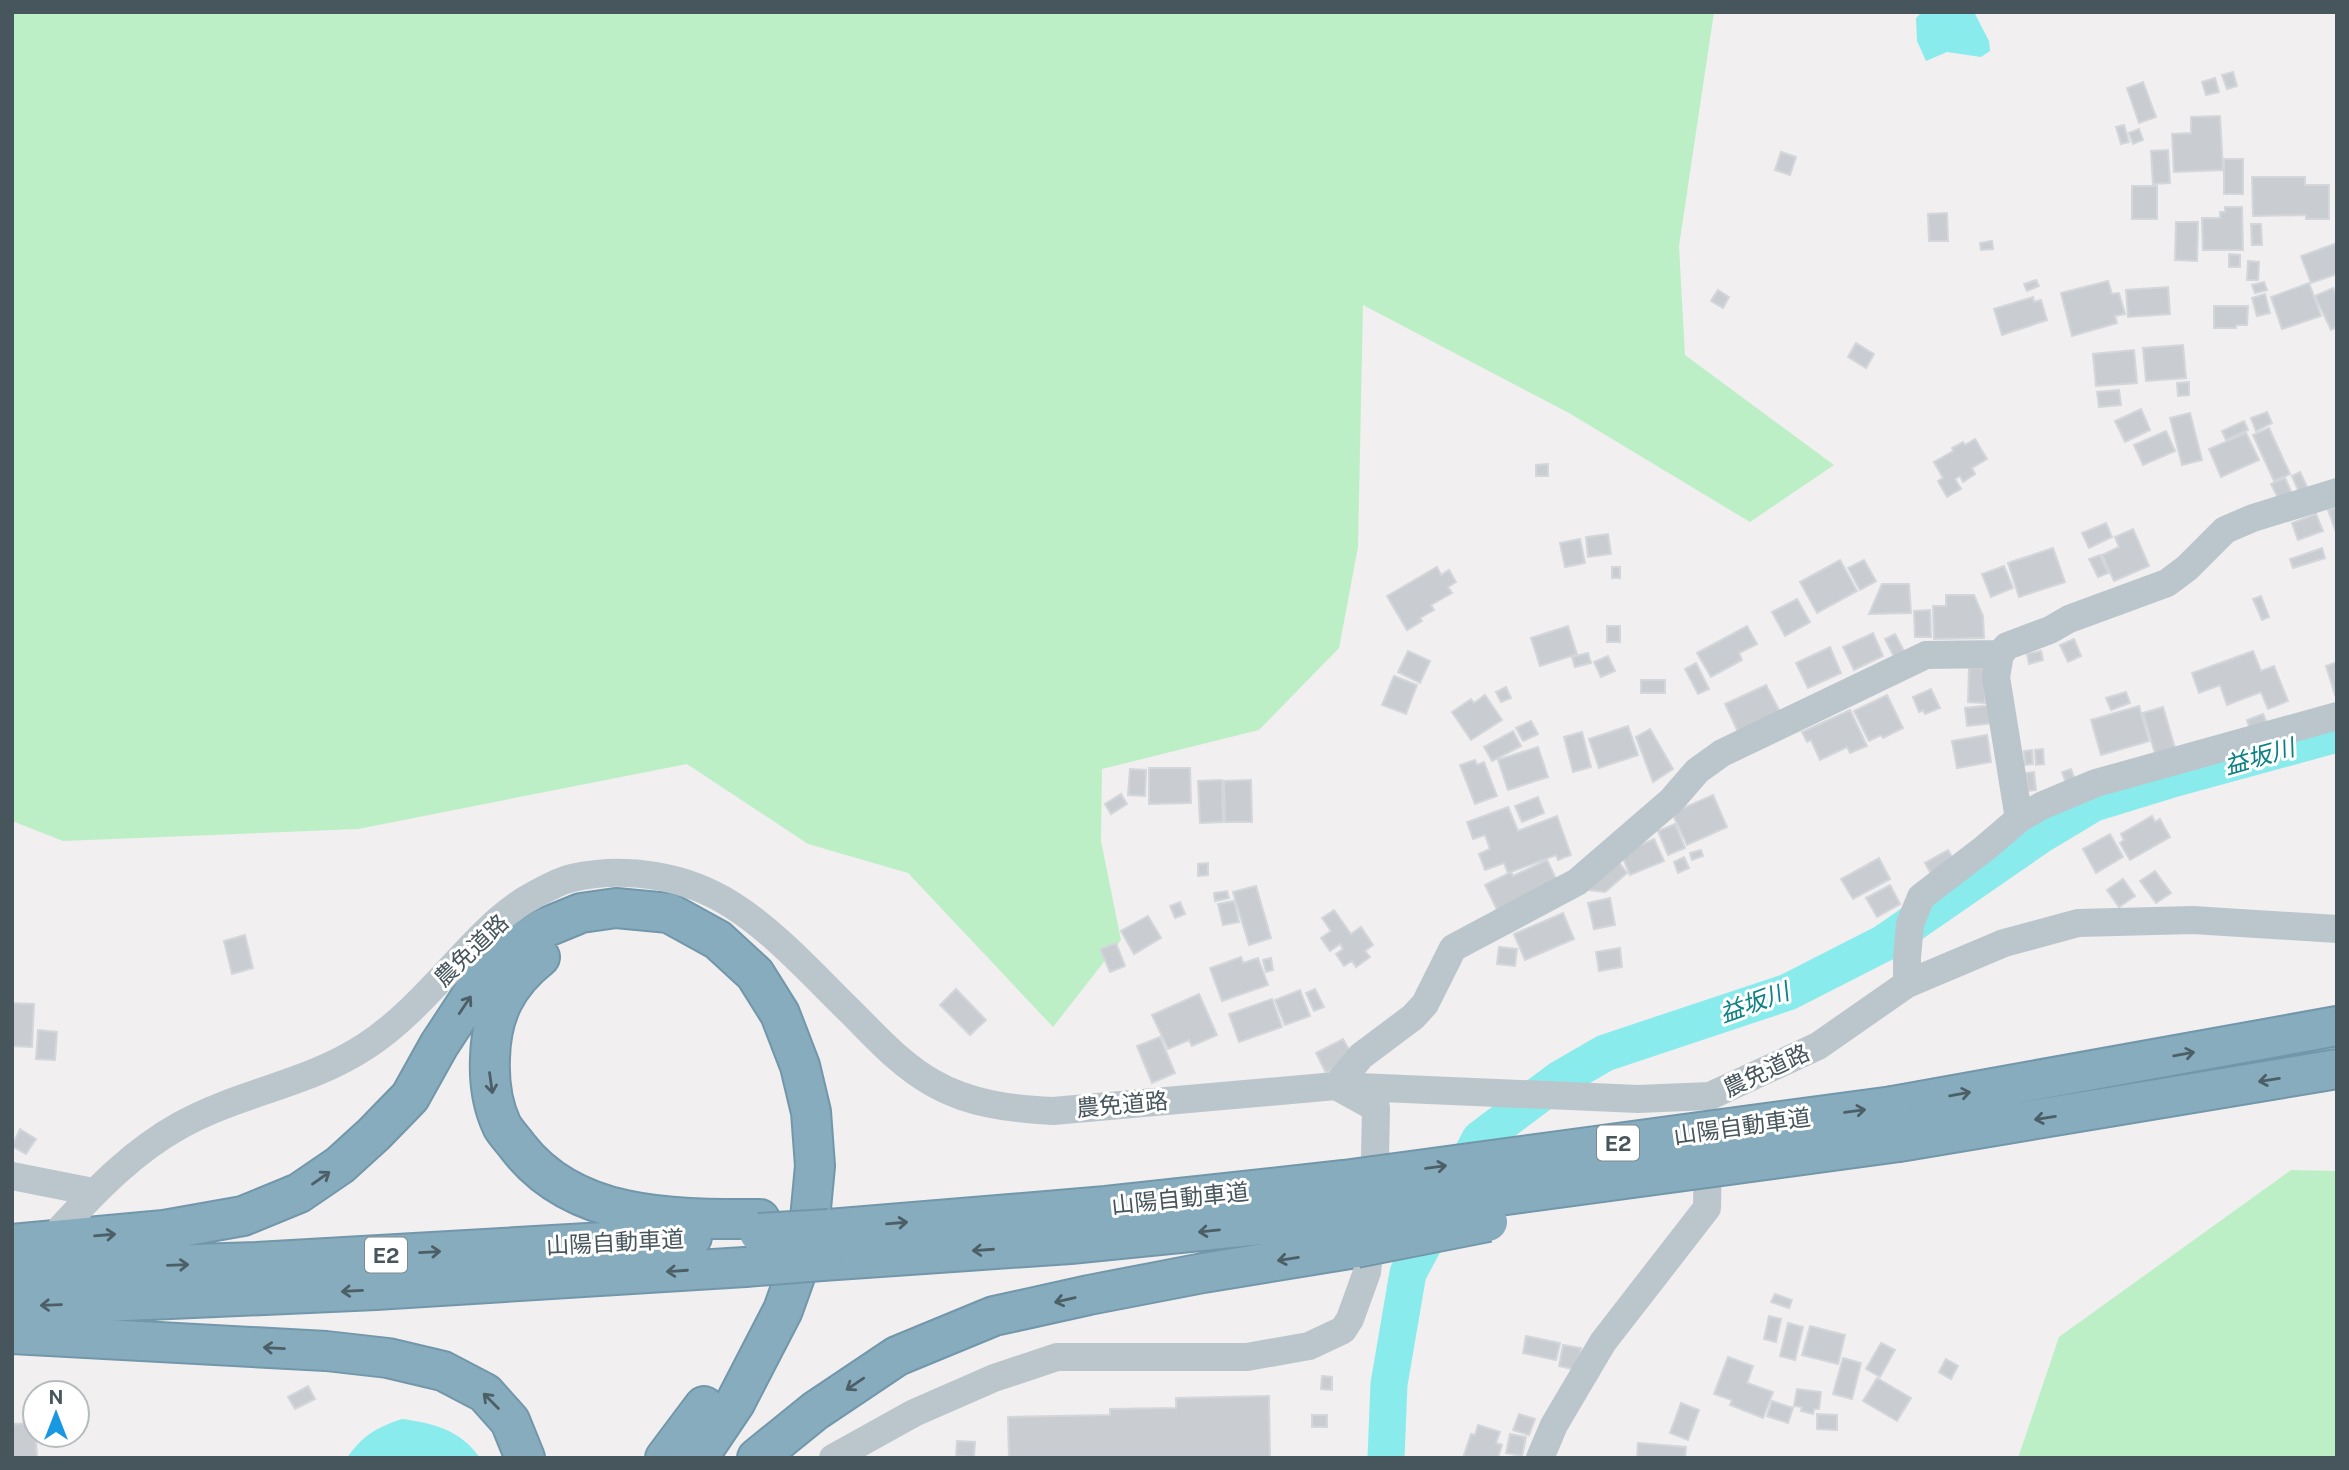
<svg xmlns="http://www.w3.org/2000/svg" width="2349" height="1470" font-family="'Public Sans','Noto Sans JP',sans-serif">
<rect width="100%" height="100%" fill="#f1efef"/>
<path fill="#bdefc7" d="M 12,12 L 1714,12 L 1679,246 L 1685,355 L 1834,465 L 1750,522 L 1569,413 L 1363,305 L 1358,547 L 1339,648 L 1259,730 L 1102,769 L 1101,841 L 1121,940 L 1053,1027 L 908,873 L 808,844 L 687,764 L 358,829 L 63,841 L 12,821 Z
M 2291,1170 L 2337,1171 L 2337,1458 L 2018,1458 L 2059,1337 Z"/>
<path fill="#8aebec" d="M 1922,12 L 1974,12 L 1989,41 L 1990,51 L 1981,57 L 1947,52 L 1926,61 L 1917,41 L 1916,18 Z
M 402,1419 C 433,1423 461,1430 480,1458 L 347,1458 C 362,1436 377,1427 402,1419 Z"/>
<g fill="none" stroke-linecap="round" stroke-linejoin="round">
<path stroke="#8aebec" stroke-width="37" d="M 1386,1458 L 1389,1384 L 1408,1273 L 1480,1139 L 1560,1079 L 1605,1053 L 1788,992 L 1884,943 L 2039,836 L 2094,803 L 2169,780 L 2337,734"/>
</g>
<path fill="#c9cdd2" stroke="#d3d6da" stroke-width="2" d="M 2233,72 L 2237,86 L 2227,89 L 2222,75 Z
M 2215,78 L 2219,92 L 2206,95 L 2202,82 Z
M 2143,82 L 2156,117 L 2139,123 L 2127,88 Z
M 2220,116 L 2223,170 L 2174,172 L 2172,134 L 2191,133 L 2191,117 Z
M 2124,125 L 2129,142 L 2121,144 L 2116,127 Z
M 2139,129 L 2143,140 L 2133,144 L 2129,133 Z
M 2168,150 L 2170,183 L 2153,184 L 2151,151 Z
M 1781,152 L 1796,157 L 1790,175 L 1775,170 Z
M 2224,159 L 2243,159 L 2243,194 L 2224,194 Z
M 2252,177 L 2305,177 L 2305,185 L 2329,185 L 2329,219 L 2306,219 L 2306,215 L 2253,216 Z
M 2132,186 L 2157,186 L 2157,219 L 2132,219 Z
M 2225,207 L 2242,207 L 2243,250 L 2203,250 L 2202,218 L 2220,218 L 2220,212 L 2225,212 Z
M 1947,213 L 1948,241 L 1929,241 L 1928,214 Z
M 2176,222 L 2198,222 L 2197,261 L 2175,260 Z
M 2251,224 L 2261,224 L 2262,245 L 2252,245 Z
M 1992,241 L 1993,249 L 1981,250 L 1980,243 Z
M 2337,243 L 2337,274 L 2311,283 L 2301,256 Z
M 2229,254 L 2240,255 L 2240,267 L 2229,267 Z
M 2248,261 L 2259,262 L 2258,280 L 2247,280 Z
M 2036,280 L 2039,286 L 2027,291 L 2024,284 Z
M 2108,281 L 2112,294 L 2119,293 L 2125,314 L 2115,316 L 2117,323 L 2072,336 L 2061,293 Z
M 2264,282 L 2267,290 L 2255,293 L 2252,285 Z
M 2309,283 L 2321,316 L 2282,329 L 2271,297 Z
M 2168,287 L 2170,314 L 2128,317 L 2126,290 Z
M 2333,288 L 2337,297 L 2337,327 L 2331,330 L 2315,296 Z
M 1718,290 L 1729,297 L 1723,308 L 1711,301 Z
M 2265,294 L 2270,313 L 2257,316 L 2252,298 Z
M 2033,297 L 2034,302 L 2041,300 L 2047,320 L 2002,335 L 1994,309 Z
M 2214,306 L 2248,306 L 2247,325 L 2236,325 L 2236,328 L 2214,328 Z
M 1856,343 L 1874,354 L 1866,368 L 1848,357 Z
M 2183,345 L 2186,378 L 2146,381 L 2143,348 Z
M 2134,350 L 2137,383 L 2096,386 L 2093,354 Z
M 2189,382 L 2189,395 L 2178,396 L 2177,383 Z
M 2119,390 L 2121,405 L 2099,407 L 2097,392 Z
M 2141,409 L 2150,430 L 2125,442 L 2115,421 Z
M 2267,412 L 2272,423 L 2256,431 L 2251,418 Z
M 2190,413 L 2202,460 L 2182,465 L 2170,418 Z
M 2244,421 L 2248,430 L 2226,440 L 2222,431 Z
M 2269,428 L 2290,474 L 2274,481 L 2253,435 Z
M 2166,431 L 2175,451 L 2143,465 L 2134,445 Z
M 2246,433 L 2259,460 L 2221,477 L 2209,449 Z
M 1975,439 L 1987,459 L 1972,468 L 1975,474 L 1963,482 L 1960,476 L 1955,479 L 1961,489 L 1947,497 L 1938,481 L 1943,478 L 1934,462 L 1953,451 L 1952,448 L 1963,442 L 1965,445 Z
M 1548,464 L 1548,476 L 1536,476 L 1536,465 Z
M 2300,472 L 2310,493 L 2301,497 L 2292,476 Z
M 2285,478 L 2294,498 L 2281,504 L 2271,484 Z
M 2337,507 L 2337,535 L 2328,510 Z
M 2316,514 L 2323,531 L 2298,540 L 2292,523 Z
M 2106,523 L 2112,537 L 2089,548 L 2082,533 Z
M 2133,529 L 2149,566 L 2114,581 L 2102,555 L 2119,547 L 2115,537 Z
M 1608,534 L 1611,554 L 1588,557 L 1586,537 Z
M 1580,539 L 1585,563 L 1565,567 L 1560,543 Z
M 2053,548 L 2065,582 L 2019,597 L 2008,563 Z
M 2322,548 L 2325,558 L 2293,568 L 2290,559 Z
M 2100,555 L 2108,573 L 2098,577 L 2089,559 Z
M 1840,560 L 1857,591 L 1817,613 L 1800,582 Z
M 1864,560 L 1876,581 L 1860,590 L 1848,568 Z
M 2004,566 L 2013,588 L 1991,597 L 1982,574 Z
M 1437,567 L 1441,575 L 1449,570 L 1456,582 L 1448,587 L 1452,593 L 1431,605 L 1434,610 L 1420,618 L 1422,621 L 1407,630 L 1387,596 Z
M 1612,567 L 1620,567 L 1620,578 L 1612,578 Z
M 1882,584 L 1909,584 L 1911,613 L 1869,614 Z
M 1946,595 L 1974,595 L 1983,616 L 1984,638 L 1934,639 L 1933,606 L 1946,606 Z
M 2261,596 L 2269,617 L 2262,620 L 2253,599 Z
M 1797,599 L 1810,622 L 1785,636 L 1772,612 Z
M 1930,610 L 1931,637 L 1915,637 L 1914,611 Z
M 1568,626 L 1577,654 L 1540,666 L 1531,638 Z
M 1607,626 L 1620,626 L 1620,642 L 1607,642 Z
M 1747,626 L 1757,644 L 1739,653 L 1742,660 L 1711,677 L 1697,653 Z
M 1873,633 L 1883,656 L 1854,670 L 1843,647 Z
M 1895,634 L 1904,651 L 1894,657 L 1885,639 Z
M 2074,639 L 2081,656 L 2068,662 L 2060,645 Z
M 1830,647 L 1841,673 L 1808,688 L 1796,663 Z
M 1408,651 L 1430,661 L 1420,683 L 1398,672 Z
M 2041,651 L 2043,660 L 2029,664 L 2027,654 Z
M 2253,651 L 2261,671 L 2274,666 L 2288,701 L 2268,709 L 2261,692 L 2227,705 L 2220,685 L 2199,693 L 2192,673 Z
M 1588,653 L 1591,663 L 1575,667 L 1572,657 Z
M 1608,656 L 1615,671 L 1601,677 L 1594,662 Z
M 2337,662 L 2337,695 L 2335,695 L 2326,666 Z
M 1696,663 L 1709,689 L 1698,694 L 1685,669 Z
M 1969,668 L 1987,668 L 1985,703 L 1968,702 Z
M 1394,676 L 1417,685 L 1406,714 L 1382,705 Z
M 1641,680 L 1665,680 L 1665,693 L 1641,693 Z
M 1766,685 L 1780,712 L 1738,732 L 1725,704 Z
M 1506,687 L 1511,698 L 1501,702 L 1496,692 Z
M 1931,689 L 1940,708 L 1925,714 L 1923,710 L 1919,712 L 1913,697 Z
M 2126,692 L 2130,703 L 2111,710 L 2106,698 Z
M 1485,695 L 1502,720 L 1471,740 L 1452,712 L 1471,699 L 1474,703 Z
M 1887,695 L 1903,728 L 1883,738 L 1881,735 L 1869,741 L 1854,711 Z
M 1992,705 L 1994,723 L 1967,726 L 1965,708 Z
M 2139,706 L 2149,741 L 2101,755 L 2091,720 Z
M 2163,707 L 2175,748 L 2155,753 L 2143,713 Z
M 1850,710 L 1867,746 L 1850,753 L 1847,747 L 1820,760 L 1811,740 L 1807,742 L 1802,732 Z
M 2263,714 L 2269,728 L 2252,735 L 2247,720 Z
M 1531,721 L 1538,734 L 1523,741 L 1516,728 Z
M 1628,726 L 1638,755 L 1599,768 L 1589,739 Z
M 1650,729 L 1673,769 L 1653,782 L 1636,737 Z
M 1513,731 L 1521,746 L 1492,761 L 1484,747 Z
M 1582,732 L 1591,767 L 1573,772 L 1564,737 Z
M 1987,735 L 1991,762 L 1957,768 L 1952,741 Z
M 1538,747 L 1548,777 L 1508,790 L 1498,760 Z
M 2043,749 L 2044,764 L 2036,765 L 2035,750 Z
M 2032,750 L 2033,764 L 2025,765 L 2024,751 Z
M 1475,760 L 1477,765 L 1484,762 L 1497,796 L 1475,804 L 1460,765 Z
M 1149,768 L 1190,768 L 1191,803 L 1149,804 Z
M 1130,769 L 1146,770 L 1145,796 L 1128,795 Z
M 2071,769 L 2075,780 L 2066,783 L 2062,772 Z
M 2034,772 L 2036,790 L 2028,791 L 2026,773 Z
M 1222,780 L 1223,822 L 1200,823 L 1198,781 Z
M 1251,780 L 1252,822 L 1225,822 L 1224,781 Z
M 1121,794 L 1127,804 L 1111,814 L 1105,804 Z
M 1713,795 L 1727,827 L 1687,845 L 1672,813 Z
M 1538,797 L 1544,813 L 1522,822 L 1515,806 Z
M 1508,807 L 1518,831 L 1557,816 L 1571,855 L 1558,860 L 1556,855 L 1508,873 L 1504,863 L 1485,870 L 1479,854 L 1490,849 L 1485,835 L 1473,839 L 1467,822 Z
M 2152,816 L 2155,822 L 2160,819 L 2170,837 L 2130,860 L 2120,843 L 2124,840 L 2121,834 Z
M 1675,824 L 1685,848 L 1668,855 L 1658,831 Z
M 2110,834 L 2123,857 L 2096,873 L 2083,849 Z
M 1654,839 L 1664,861 L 1630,875 L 1623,858 L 1638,846 Z
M 1701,850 L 1703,856 L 1692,860 L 1690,853 Z
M 1948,850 L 1955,862 L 1931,874 L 1925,863 Z
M 1684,857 L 1689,868 L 1678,873 L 1674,862 Z
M 1879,858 L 1890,879 L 1853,899 L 1841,879 Z
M 1547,860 L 1559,885 L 1499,914 L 1485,885 L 1511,872 L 1513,876 Z
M 1618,861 L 1627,873 L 1605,892 L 1588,890 Z
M 1208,863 L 1208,875 L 1198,876 L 1198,864 Z
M 2155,871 L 2171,893 L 2156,903 L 2140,881 Z
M 2123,879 L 2135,896 L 2119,907 L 2107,890 Z
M 1890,885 L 1900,904 L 1877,917 L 1866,898 Z
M 1256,886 L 1271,938 L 1249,945 L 1233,892 Z
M 1227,891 L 1229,898 L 1215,901 L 1214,893 Z
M 1610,898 L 1615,925 L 1594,929 L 1588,903 Z
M 1234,901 L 1239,922 L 1223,925 L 1218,904 Z
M 1180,902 L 1185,914 L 1175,918 L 1170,906 Z
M 1334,910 L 1351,934 L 1361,927 L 1373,945 L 1365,951 L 1370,957 L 1356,967 L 1352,961 L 1344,966 L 1336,954 L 1343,949 L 1340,944 L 1330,951 L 1321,938 L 1331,931 L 1322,918 Z
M 1563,913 L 1574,939 L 1525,960 L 1514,934 Z
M 1148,916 L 1161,938 L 1134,954 L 1121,931 Z
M 245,935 L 253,968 L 232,974 L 224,941 Z
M 1116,943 L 1125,966 L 1110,972 L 1100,949 Z
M 1499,947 L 1517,949 L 1515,966 L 1497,964 Z
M 1620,948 L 1622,967 L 1599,971 L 1596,952 Z
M 1241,957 L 1243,963 L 1258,958 L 1268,985 L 1222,1001 L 1210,968 Z
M 1271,958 L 1273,970 L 1266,972 L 1263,960 Z
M 956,989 L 986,1020 L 970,1035 L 940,1005 Z
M 1315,989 L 1324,1007 L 1314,1011 L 1306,993 Z
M 1300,990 L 1310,1016 L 1285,1025 L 1275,1000 Z
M 1199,994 L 1217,1035 L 1192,1046 L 1189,1040 L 1168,1049 L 1152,1015 Z
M 1272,999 L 1282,1027 L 1239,1042 L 1229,1014 Z
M 12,1003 L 34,1004 L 32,1047 L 12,1046 Z
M 38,1030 L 57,1032 L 55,1060 L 36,1059 Z
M 1160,1037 L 1175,1073 L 1152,1083 L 1137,1046 Z
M 1343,1039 L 1354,1058 L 1326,1073 L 1316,1053 Z
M 20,1129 L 36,1139 L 26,1154 L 12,1146 Z
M 1775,1294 L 1792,1300 L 1789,1308 L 1771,1302 Z
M 1769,1316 L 1781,1319 L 1776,1342 L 1764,1339 Z
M 1788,1323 L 1803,1327 L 1795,1360 L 1780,1356 Z
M 1810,1326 L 1845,1335 L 1838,1364 L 1802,1355 Z
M 1526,1336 L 1560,1343 L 1556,1360 L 1523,1353 Z
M 1881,1343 L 1895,1350 L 1880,1377 L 1866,1369 Z
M 1563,1345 L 1581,1348 L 1577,1370 L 1559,1366 Z
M 1728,1357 L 1753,1366 L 1747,1383 L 1773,1392 L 1763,1418 L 1730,1405 L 1732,1400 L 1714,1394 Z
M 1843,1358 L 1861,1363 L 1852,1399 L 1833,1394 Z
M 1946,1359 L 1958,1366 L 1951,1379 L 1939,1372 Z
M 1322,1376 L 1332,1377 L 1332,1390 L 1321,1389 Z
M 1877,1378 L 1911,1398 L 1897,1421 L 1863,1401 Z
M 308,1386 L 315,1399 L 295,1409 L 288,1397 Z
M 1797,1389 L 1821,1392 L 1819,1409 L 1814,1409 L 1813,1414 L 1801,1411 L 1802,1407 L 1794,1406 Z
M 1269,1396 L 1270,1458 L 1009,1458 L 1008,1417 L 1110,1415 L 1110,1409 L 1176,1408 L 1176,1398 Z
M 1772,1401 L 1793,1408 L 1788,1423 L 1767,1416 Z
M 1681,1403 L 1699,1410 L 1688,1440 L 1670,1433 Z
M 1519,1414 L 1535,1419 L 1529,1435 L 1513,1430 Z
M 1817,1414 L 1837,1415 L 1837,1430 L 1817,1429 Z
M 1312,1415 L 1327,1415 L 1327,1427 L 1312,1427 Z
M 35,1423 L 37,1458 L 12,1458 L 12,1424 Z
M 1478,1425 L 1500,1432 L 1496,1443 L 1502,1445 L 1498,1458 L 1463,1458 L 1471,1434 L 1475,1435 Z
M 1510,1434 L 1526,1437 L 1522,1456 L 1506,1453 Z
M 957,1441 L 975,1442 L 974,1457 L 956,1456 Z
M 1638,1443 L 1686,1447 L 1685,1458 L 1637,1458 Z"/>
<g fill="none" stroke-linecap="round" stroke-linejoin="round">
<g stroke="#7297aa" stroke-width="42">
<path id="highway" d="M 540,957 C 506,984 491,1015 490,1058 C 489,1081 492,1105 502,1126 C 506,1133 513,1140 518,1147 C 575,1221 675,1219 760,1219
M 1893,1106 L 2337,1026
M 1899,1142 L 2337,1069
M 829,1229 L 1106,1206 L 1344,1180
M 12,1244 L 164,1230 L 243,1216 L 299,1193 L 340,1165 L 374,1134 L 410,1097 L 439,1045 L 481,981 L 512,949 L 542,929 L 581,913 L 616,908 L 669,913 L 718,940 L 755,974 L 780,1014 L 800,1066 L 811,1112 L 815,1166 L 808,1240 L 783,1310 L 735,1403 L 698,1458
M 822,1261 L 1070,1244 L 1350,1216
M 12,1270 L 257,1262 L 692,1237
M 12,1306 L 376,1290 L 745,1267
M 12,1334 L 326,1351 L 388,1358 L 443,1371 L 485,1393 L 510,1421 L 525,1458
M 665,1458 L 704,1406
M 757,1458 L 815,1411 L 897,1356 L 994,1316 L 1089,1295 L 1203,1273 L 1356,1248"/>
</g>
<path stroke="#bac6cc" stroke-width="28" d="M 2019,819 L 2041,806 L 2096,783 L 2337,716
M 1907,984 L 1907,957 L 1910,924 L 1921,897 L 1985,848 L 2019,819 L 1996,677 L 2000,654 L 2007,646 L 2050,630 L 2069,619 L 2167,583 L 2187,568 L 2225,530 L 2253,518 L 2337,492
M 12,1176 L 93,1192
M 62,1227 C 97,1189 134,1151 179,1126 C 239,1092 307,1085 366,1046 C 403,1022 435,985 466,952 C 486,931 507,909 534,895 C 545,889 559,881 572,878 C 626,866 685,875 732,905 C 775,932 815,977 852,1013 C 877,1038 901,1065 933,1083 C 969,1104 1012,1109 1053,1111 L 1336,1086 L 1638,1099 L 1710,1096 L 1818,1046 L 1907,984 L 2004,943 L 2078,923 L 2193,920 L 2337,929
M 833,1458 L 914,1413 L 994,1378 L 1057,1357 L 1247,1357 L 1309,1346 L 1343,1330 L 1350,1319 L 1367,1272 L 1374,1207 L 1376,1108 L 1336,1086 L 1361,1056 L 1413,1017 L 1425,1004 L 1453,948 L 1577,882 L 1672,800 L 1697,771 L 1722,753 L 1926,655 L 2000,654
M 1540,1458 L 1554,1425 L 1603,1342 L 1707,1208 L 1708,1151"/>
<use href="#highway" stroke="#86acbe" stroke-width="38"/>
<g stroke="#7297aa" stroke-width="42" stroke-linecap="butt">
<path id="highway-bridge" d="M 1344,1180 L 1893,1106
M 1350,1216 L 1899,1142
M 759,1233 L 829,1229
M 1356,1248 L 1488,1222
M 745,1267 L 822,1261"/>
</g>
<use href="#highway-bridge" stroke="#86acbe" stroke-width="38"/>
</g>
<defs><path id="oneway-shaft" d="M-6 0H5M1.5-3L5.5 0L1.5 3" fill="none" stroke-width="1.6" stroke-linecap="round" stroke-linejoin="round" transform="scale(1.75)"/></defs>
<g stroke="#4d5f66">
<use href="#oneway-shaft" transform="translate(465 1005) rotate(-56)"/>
<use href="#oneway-shaft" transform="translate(2184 1054) rotate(-10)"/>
<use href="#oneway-shaft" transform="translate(2269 1080) rotate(171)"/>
<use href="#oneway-shaft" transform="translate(491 1083) rotate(82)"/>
<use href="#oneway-shaft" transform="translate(1960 1094) rotate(-10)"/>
<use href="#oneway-shaft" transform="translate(1855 1111) rotate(-8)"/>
<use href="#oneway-shaft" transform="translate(2045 1118) rotate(171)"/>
<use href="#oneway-shaft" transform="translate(1436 1167) rotate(-8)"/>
<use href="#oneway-shaft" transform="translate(321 1178) rotate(-35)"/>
<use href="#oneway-shaft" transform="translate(897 1223) rotate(-5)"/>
<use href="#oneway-shaft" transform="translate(1209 1231) rotate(174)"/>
<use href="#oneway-shaft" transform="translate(105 1235) rotate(-5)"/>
<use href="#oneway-shaft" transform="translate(983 1250) rotate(176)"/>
<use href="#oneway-shaft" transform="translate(430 1252) rotate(-3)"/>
<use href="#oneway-shaft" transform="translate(1288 1259) rotate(171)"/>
<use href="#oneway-shaft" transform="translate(178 1265) rotate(-2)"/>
<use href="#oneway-shaft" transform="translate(677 1271) rotate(176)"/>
<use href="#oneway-shaft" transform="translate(352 1291) rotate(177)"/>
<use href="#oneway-shaft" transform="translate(1065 1300) rotate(167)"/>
<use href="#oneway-shaft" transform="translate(51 1305) rotate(178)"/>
<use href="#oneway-shaft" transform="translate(274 1348) rotate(-177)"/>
<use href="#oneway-shaft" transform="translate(855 1384) rotate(146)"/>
<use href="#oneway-shaft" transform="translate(491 1401) rotate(-135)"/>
</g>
<g text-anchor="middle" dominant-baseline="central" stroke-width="6" stroke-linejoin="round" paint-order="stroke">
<g fill="#fff" stroke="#7e898d" stroke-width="2">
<rect x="1597" y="1125.5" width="42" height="35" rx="5"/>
<rect x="365" y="1237.5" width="42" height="35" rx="5"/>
</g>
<g font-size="21" font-weight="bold" fill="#47565c">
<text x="1618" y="1143">E2</text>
<text x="386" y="1255">E2</text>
</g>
<g font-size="23" fill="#47565c" stroke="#fff">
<text transform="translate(471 950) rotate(-44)">農免道路</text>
<text transform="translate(1766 1070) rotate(-25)">農免道路</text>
<text transform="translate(1122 1104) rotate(-5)">農免道路</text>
<text transform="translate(1742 1126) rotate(-8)">山陽自動車道</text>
<text transform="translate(1180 1198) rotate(-6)">山陽自動車道</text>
<text transform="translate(615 1242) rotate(-3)">山陽自動車道</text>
</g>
<g font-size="24" font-style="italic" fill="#0d8284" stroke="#fff">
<text transform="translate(2259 756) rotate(-16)">益坂川</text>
<text transform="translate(1754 1002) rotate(-20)">益坂川</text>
</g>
</g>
<rect width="2349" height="1470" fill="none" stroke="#47565c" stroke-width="28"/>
<g transform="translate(56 1414)"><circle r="33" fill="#ffffff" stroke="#b5bbbe" stroke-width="2"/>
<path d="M0-5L12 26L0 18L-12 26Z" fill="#1998e2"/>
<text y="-10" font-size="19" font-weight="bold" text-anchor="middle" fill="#47565c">N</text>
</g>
</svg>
